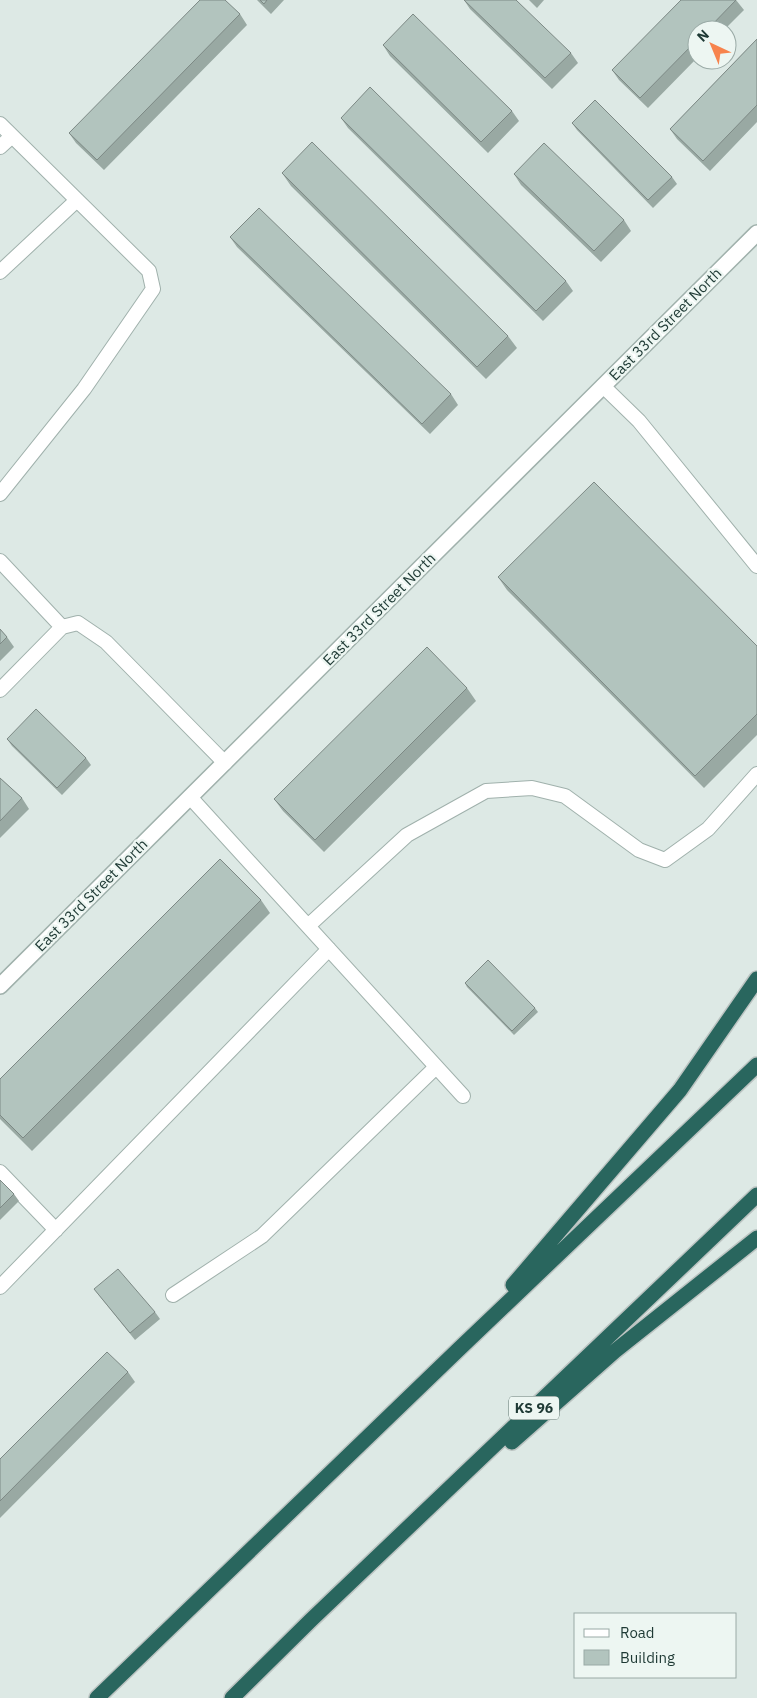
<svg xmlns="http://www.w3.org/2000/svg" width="757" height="1698" font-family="'IBM Plex Sans',sans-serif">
<rect width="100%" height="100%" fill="#dde9e5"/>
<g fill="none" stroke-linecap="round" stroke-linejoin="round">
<g stroke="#a0b1ac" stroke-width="16">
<path id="service" d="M 0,124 L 149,271 L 153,289 L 84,389 L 0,494
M 0,147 L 12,136
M 0,272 L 77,200
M 603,386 L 639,421 L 757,566
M 0,561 L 62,627
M 0,690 L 62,627 L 78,623 L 106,642 L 225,763
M 190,797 L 463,1096
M 308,926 L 407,835 L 486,791 L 532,788 L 565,796 L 639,850 L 665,860 L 708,829 L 757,774
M 0,1172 L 56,1230
M 0,1287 L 329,949
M 173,1295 L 262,1236 L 436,1067"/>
</g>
<g stroke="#a0b1ac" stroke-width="18">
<path id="minor" d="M 0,986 L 757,233"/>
</g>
<g stroke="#bcc4c2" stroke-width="18">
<path id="motorway" d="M 513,1285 L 680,1090 L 757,979
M 512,1442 L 615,1351 L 757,1238
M 97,1698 L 459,1349 L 757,1065
M 232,1698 L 311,1620 L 757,1195"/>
</g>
<use href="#service" stroke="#fff" stroke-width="14"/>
<use href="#minor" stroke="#fff" stroke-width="15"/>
<use href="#motorway" stroke="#29665e" stroke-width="15"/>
</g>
<path fill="#99a9a3" d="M 257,0 L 284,0 L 271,14 Z
M 464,0 L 571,53 L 578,63 L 552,89 L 470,9 Z
M 529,0 L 544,0 L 537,8 Z
M 736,0 L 744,10 L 724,30 L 697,30 L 697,58 L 648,108 L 619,80 L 612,70 Z
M 240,14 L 247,25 L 104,170 L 76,143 L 69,133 Z
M 757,39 L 757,122 L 710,171 L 677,139 L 670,129 Z
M 383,45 L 512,111 L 519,121 L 488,153 L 390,56 Z
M 341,118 L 566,281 L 573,291 L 543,321 L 348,128 Z
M 572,123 L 672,177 L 677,184 L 653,208 L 577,130 Z
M 282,173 L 508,336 L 517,348 L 486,379 L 291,186 Z
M 514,174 L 624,220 L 631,231 L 601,262 L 521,185 Z
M 230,237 L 451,394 L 458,405 L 430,434 L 237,247 Z
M 498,577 L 757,646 L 757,735 L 704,788 L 507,590 Z
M 0,629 L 7,637 L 14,647 L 0,661 Z
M 467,688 L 476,701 L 324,852 L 283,811 L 274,799 Z
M 7,739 L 86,758 L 91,765 L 62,795 L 12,746 Z
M 0,778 L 22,798 L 29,809 L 0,838 Z
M 261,900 L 270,913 L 32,1151 L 0,1119 L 0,1079 Z
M 465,983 L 535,1008 L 538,1012 L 514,1035 L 467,987 Z
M 0,1180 L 14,1194 L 19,1201 L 0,1220 Z
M 94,1289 L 155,1312 L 160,1319 L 135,1340 Z
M 128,1372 L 135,1382 L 0,1518 L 0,1459 Z"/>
<path fill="#b2c4be" stroke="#7d8985" d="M 200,0 L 225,0 L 240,14 L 97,160 L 69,133 Z
M 260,0 L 267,0 L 264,4 Z
M 464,0 L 516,0 L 571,53 L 545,78 Z
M 681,0 L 736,0 L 707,30 L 697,30 L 697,40 L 640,98 L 612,70 Z
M 413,14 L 512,111 L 481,142 L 383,45 Z
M 757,39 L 757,105 L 703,161 L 670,129 Z
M 370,87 L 566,281 L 536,311 L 341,118 Z
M 595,100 L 672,177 L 648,200 L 572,123 Z
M 312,142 L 508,336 L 477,367 L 282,173 Z
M 544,143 L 624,220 L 594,251 L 514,174 Z
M 259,208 L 451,394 L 422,424 L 230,237 Z
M 594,482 L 757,646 L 757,714 L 695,776 L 498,577 Z
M 0,629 L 7,637 L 0,644 Z
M 427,647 L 467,688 L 315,840 L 274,799 Z
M 36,709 L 86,758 L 57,788 L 7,739 Z
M 0,778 L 22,798 L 0,821 Z
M 220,859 L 261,900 L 23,1138 L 0,1115 L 0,1079 Z
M 488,960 L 535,1008 L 512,1031 L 465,983 Z
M 0,1180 L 14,1194 L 0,1208 Z
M 118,1269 L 155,1312 L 130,1333 L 94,1289 Z
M 107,1352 L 128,1372 L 0,1501 L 0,1459 Z"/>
<g text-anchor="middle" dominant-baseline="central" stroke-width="4.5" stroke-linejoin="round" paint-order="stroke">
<rect fill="#edf6f2" stroke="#5c726d" stroke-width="1" x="509" y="1396.5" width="50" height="23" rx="4"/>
<g font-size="14" font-weight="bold" fill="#1e3934">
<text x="534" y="1408">KS 96</text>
</g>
<g font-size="15" fill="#1e3934" stroke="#edf6f2">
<text transform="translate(665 324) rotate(-45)">East 33rd Street North</text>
<text transform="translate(379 609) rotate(-45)">East 33rd Street North</text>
<text transform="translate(91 895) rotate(-45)">East 33rd Street North</text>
</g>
</g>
<rect x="574" y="1613" width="162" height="65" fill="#edf6f2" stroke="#9aaaa6"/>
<rect x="584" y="1629" width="25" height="8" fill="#ffffff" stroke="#9aaaa6"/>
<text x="620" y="1638" font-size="15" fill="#1e3934">Road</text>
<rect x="584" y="1650" width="25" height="15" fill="#b2c4be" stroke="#9aaaa6"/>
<text x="620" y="1663" font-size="15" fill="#1e3934">Building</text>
<g transform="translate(712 45) rotate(316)"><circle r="24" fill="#edf6f2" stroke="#9aaaa6"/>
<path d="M0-4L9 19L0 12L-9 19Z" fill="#f7834d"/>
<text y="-8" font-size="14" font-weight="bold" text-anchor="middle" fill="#1e3934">N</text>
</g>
</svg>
